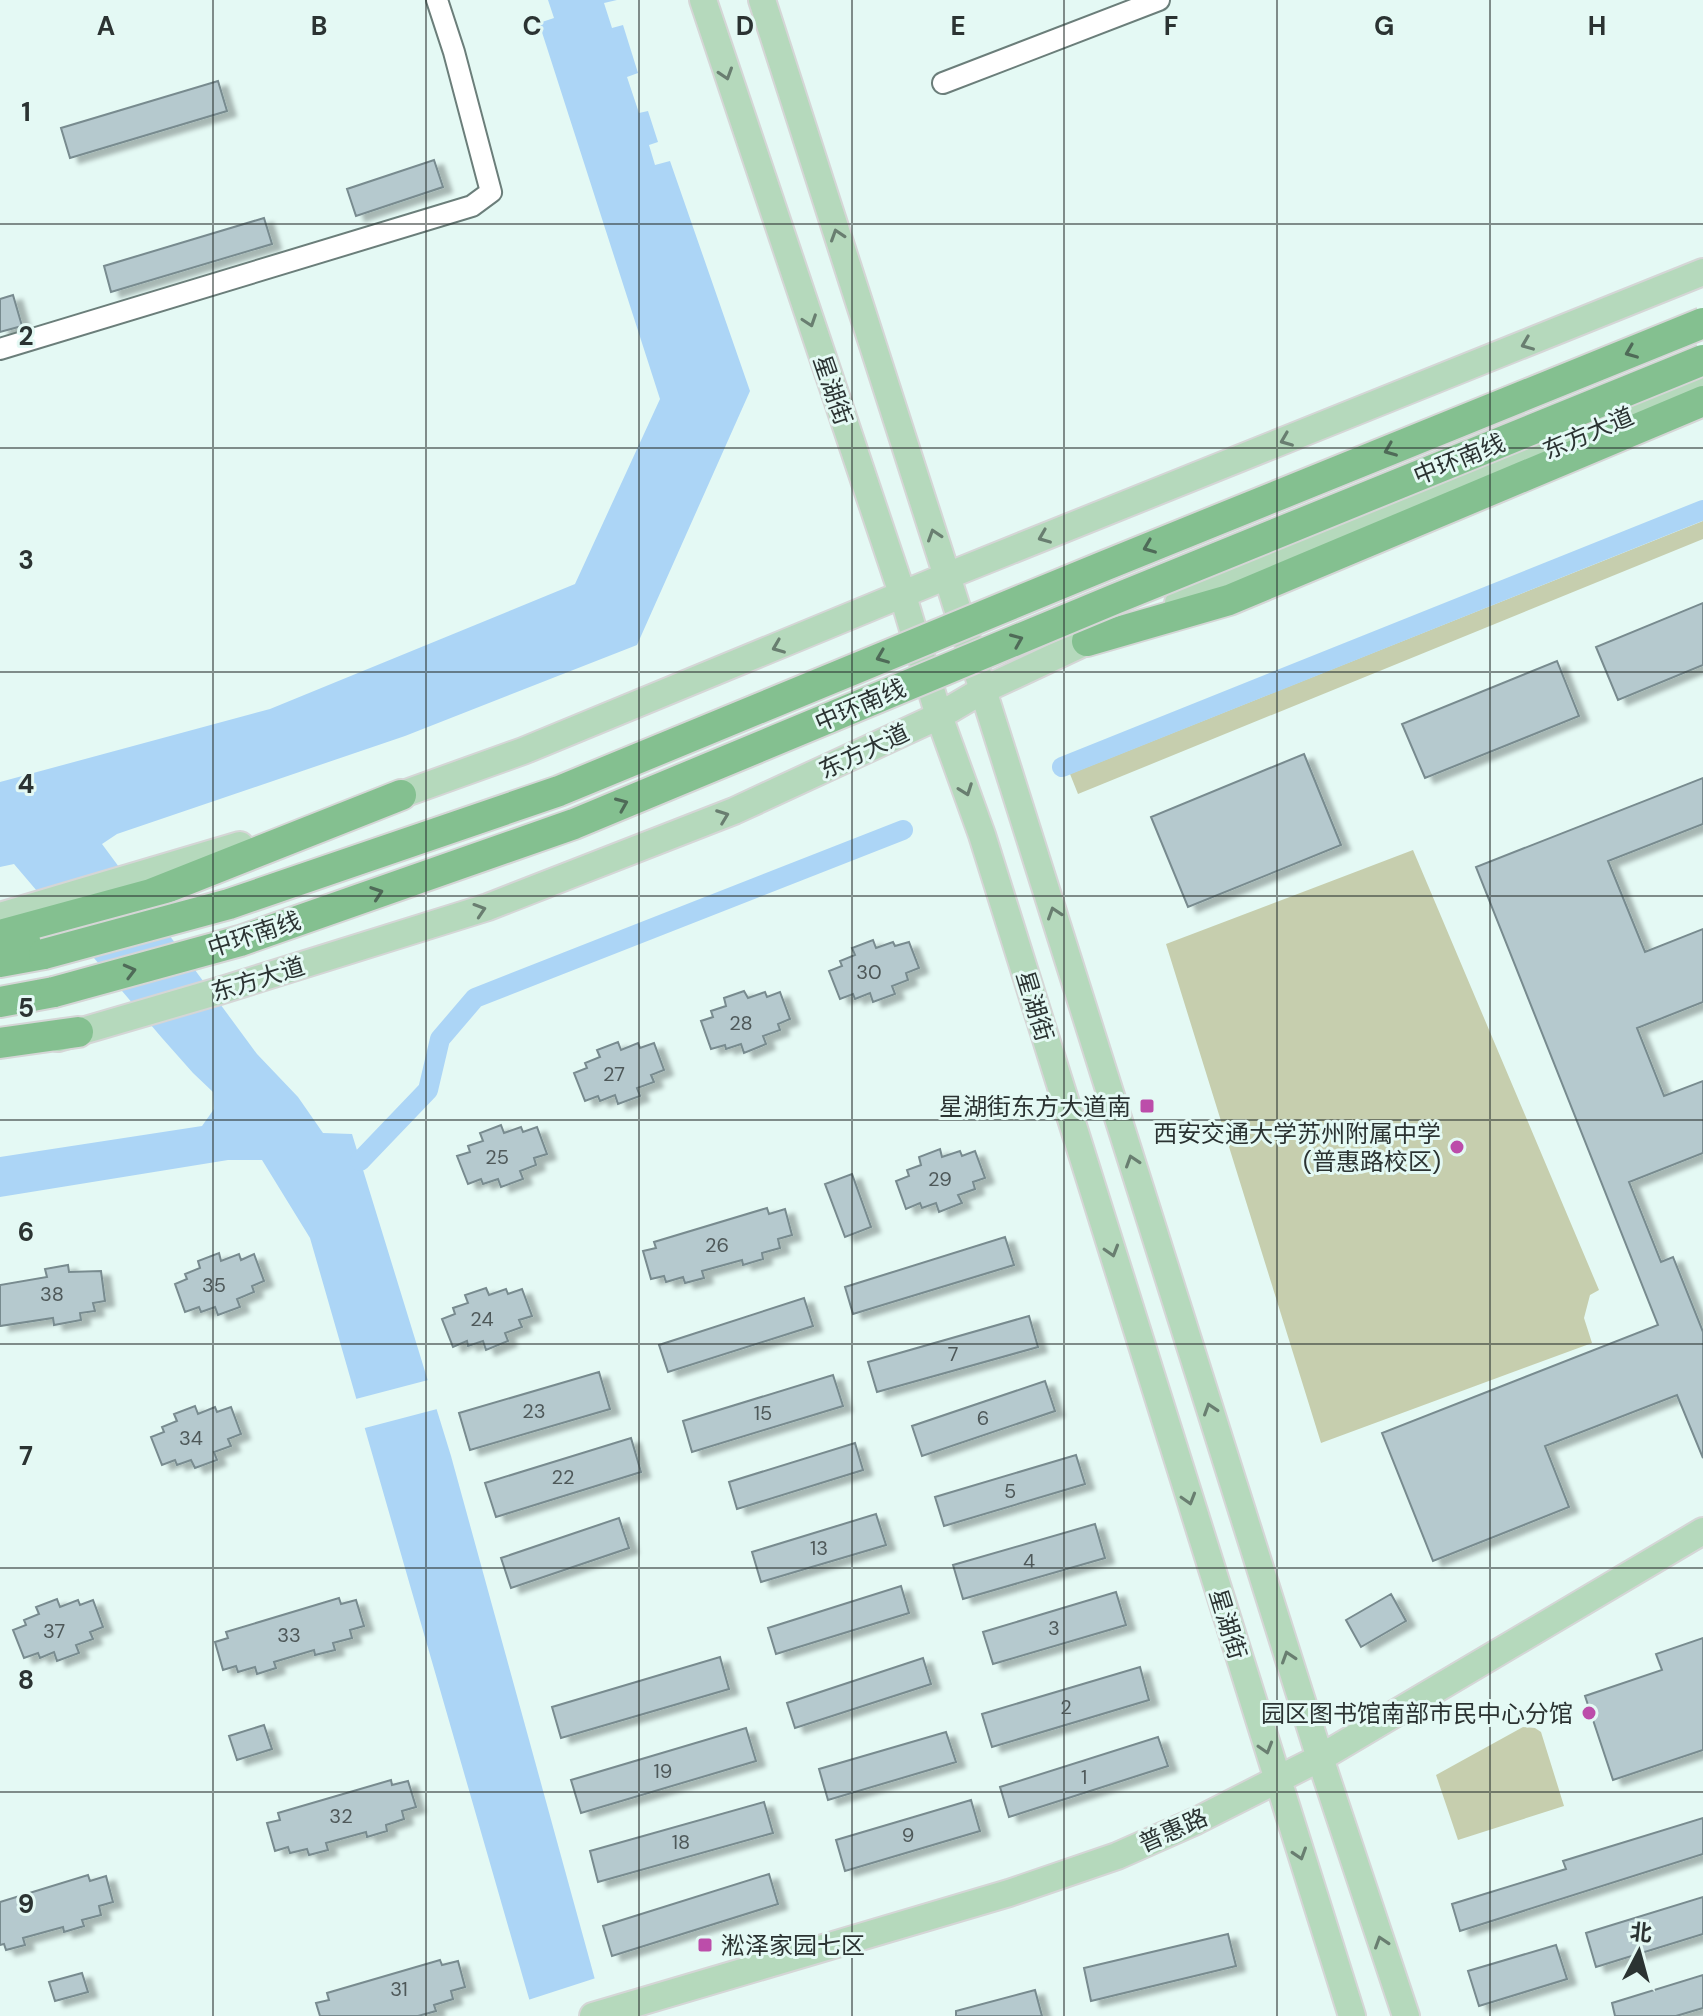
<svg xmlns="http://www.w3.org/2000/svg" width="1703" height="2016" font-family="'DM Sans','Noto Sans SC',sans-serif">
<defs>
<filter id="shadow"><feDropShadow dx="9" dy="5" stdDeviation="2" flood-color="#0004"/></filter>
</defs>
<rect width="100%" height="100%" fill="#e4f9f4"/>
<path fill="#c6ceae" d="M 1703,521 L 1703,539 L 1078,794 L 1070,774 Z
M 1413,850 L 1599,1290 L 1590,1295 L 1584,1318 L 1592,1343 L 1321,1443 L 1166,944 Z
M 1523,1727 L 1535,1728 L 1541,1732 L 1564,1806 L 1458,1840 L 1436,1775 Z"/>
<path fill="#acd5f6" d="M 548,0 L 617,0 L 604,3 L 612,28 L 623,25 L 638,73 L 627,77 L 639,113 L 648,111 L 658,142 L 649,145 L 655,165 L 670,161 L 750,391 L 637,645 L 405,736 L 117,834 L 102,844 L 257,1054 L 298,1097 L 323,1133 L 352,1134 L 451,1456 L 605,2016 L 534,2016 L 310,1238 L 262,1160 L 228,1160 L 0,1197 L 0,1157 L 202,1126 L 214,1109 L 213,1092 L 193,1073 L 162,1038 L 14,864 L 0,867 L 0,782 L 270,709 L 575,584 L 660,399 L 539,23 L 554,18 Z"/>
<path fill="#e4f9f4" d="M 432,1379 L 441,1408 L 361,1429 L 352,1400 Z
M 599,1977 L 609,2016 L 530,2016 L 525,2001 Z"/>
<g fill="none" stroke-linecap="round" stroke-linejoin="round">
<path stroke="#acd5f6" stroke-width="20" d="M 1062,767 L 1703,510
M 360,1161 L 428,1090 L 440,1039 L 475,998 L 903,830"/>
</g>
<path fill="#b5c9ce" stroke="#788b8f" stroke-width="2" filter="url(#shadow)" d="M 218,81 L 227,111 L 70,158 L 61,128 Z
M 434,160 L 443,187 L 356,216 L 347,189 Z
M 264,218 L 272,244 L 111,292 L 104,266 Z
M 13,295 L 22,326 L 0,332 L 0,299 Z
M 1703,603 L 1703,665 L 1618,700 L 1596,647 Z
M 1557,661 L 1579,716 L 1425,778 L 1402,724 Z
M 1304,754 L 1341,845 L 1188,907 L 1151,817 Z
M 1703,778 L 1703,824 L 1608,861 L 1645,952 L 1703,929 L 1703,1002 L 1637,1028 L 1664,1096 L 1703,1081 L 1703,1153 L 1629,1182 L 1661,1262 L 1673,1257 L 1703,1332 L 1703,1458 L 1677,1395 L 1545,1446 L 1569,1507 L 1433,1561 L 1382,1433 L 1658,1325 L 1476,867 Z
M 873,940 L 876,948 L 893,942 L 895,946 L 909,942 L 919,968 L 906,973 L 908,980 L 892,986 L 895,994 L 873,1002 L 870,993 L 855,999 L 853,994 L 840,999 L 829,971 L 842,966 L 840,961 L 855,955 L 852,948 Z
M 744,991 L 748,998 L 765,992 L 767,997 L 780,992 L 790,1019 L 778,1024 L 780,1030 L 763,1036 L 766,1044 L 744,1053 L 741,1044 L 726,1049 L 725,1045 L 711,1049 L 701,1021 L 713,1017 L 711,1011 L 726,1006 L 724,998 Z
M 618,1042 L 621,1050 L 638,1043 L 640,1048 L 654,1043 L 664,1070 L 651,1075 L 654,1082 L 637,1088 L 640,1096 L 618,1104 L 615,1095 L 600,1101 L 598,1096 L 585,1101 L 574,1073 L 587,1068 L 585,1063 L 600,1057 L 597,1050 Z
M 501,1125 L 504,1133 L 521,1127 L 523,1132 L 537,1127 L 547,1154 L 534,1158 L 536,1165 L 520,1171 L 523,1179 L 501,1187 L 498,1179 L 483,1184 L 481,1179 L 468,1184 L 457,1156 L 470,1152 L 468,1146 L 483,1141 L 480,1133 Z
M 940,1149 L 942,1157 L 960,1151 L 962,1156 L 975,1151 L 985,1178 L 973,1182 L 975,1189 L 958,1195 L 962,1203 L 939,1212 L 936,1203 L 922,1208 L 920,1203 L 906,1209 L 896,1181 L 909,1176 L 907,1170 L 921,1165 L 919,1157 Z
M 852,1174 L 871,1227 L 845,1237 L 825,1184 Z
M 767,1208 L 769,1214 L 785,1209 L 792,1235 L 778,1239 L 780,1248 L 762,1253 L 763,1259 L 743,1265 L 742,1260 L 702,1271 L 704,1278 L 685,1283 L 683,1277 L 666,1282 L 664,1276 L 651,1279 L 643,1251 L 656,1248 L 654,1242 Z
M 1005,1237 L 1014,1265 L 853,1314 L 845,1287 Z
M 219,1253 L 221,1261 L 239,1254 L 241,1260 L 254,1254 L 264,1281 L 252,1286 L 254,1292 L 237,1299 L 240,1307 L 218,1315 L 215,1307 L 201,1312 L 199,1307 L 185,1312 L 175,1284 L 187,1279 L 185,1274 L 200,1268 L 198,1261 Z
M 68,1265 L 69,1272 L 101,1271 L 105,1301 L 93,1303 L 95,1311 L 80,1313 L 81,1320 L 54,1325 L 53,1318 L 0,1326 L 0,1285 L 47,1277 L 45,1269 Z
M 486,1288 L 489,1295 L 506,1289 L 508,1294 L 522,1289 L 532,1316 L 519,1320 L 522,1327 L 505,1333 L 508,1341 L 486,1350 L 483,1341 L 468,1346 L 467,1341 L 453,1347 L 442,1319 L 455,1314 L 453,1308 L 468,1303 L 465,1295 Z
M 804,1298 L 813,1326 L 668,1372 L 659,1345 Z
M 1029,1316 L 1038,1347 L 877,1392 L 868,1362 Z
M 599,1372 L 610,1409 L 470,1450 L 459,1413 Z
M 833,1375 L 843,1406 L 692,1452 L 683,1421 Z
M 1045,1381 L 1055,1411 L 922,1456 L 912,1426 Z
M 195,1406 L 198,1414 L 215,1407 L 217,1412 L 231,1407 L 241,1434 L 228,1439 L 231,1446 L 214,1452 L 217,1460 L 195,1468 L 191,1460 L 177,1465 L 175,1460 L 162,1465 L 151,1437 L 164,1432 L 162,1427 L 177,1421 L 174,1414 Z
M 631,1438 L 641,1472 L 496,1517 L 485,1483 Z
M 855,1443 L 863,1470 L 737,1509 L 729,1482 Z
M 1076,1455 L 1085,1484 L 944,1526 L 935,1497 Z
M 876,1514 L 886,1545 L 761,1582 L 752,1552 Z
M 619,1518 L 629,1548 L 511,1588 L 501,1558 Z
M 1095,1524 L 1105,1558 L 963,1599 L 953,1565 Z
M 901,1586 L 909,1613 L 776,1654 L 768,1628 Z
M 1116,1592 L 1126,1625 L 993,1664 L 983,1632 Z
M 1391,1594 L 1406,1621 L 1361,1647 L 1346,1620 Z
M 339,1598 L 341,1604 L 356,1600 L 364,1626 L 350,1630 L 352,1638 L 333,1643 L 335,1650 L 315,1655 L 314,1650 L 274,1662 L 276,1668 L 257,1674 L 255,1667 L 238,1672 L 236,1666 L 223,1670 L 215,1642 L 228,1638 L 226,1632 Z
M 57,1599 L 60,1607 L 78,1600 L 80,1605 L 93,1600 L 103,1627 L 90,1632 L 93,1639 L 76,1645 L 79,1653 L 57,1661 L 54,1652 L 40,1658 L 38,1653 L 24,1658 L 13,1630 L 26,1625 L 24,1620 L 39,1614 L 36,1607 Z
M 1703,1638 L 1703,1750 L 1613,1780 L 1585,1696 L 1662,1670 L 1656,1654 Z
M 720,1657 L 729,1689 L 561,1738 L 552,1707 Z
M 923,1658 L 931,1684 L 795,1728 L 787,1703 Z
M 1140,1667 L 1149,1700 L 992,1747 L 982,1714 Z
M 264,1725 L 272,1749 L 237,1760 L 229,1736 Z
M 746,1728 L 756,1761 L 581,1813 L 571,1780 Z
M 946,1732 L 956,1762 L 828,1800 L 819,1769 Z
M 1158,1737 L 1168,1766 L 1009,1817 L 1000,1787 Z
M 391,1780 L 392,1785 L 408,1781 L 416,1807 L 402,1811 L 404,1819 L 386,1825 L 387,1831 L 367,1837 L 366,1832 L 326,1843 L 328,1850 L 309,1855 L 307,1849 L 290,1853 L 288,1847 L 275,1851 L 267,1823 L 280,1820 L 278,1813 Z
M 971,1800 L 980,1831 L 845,1871 L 836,1840 Z
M 764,1802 L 773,1833 L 598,1882 L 590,1851 Z
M 1703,1818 L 1703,1854 L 1460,1931 L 1452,1904 L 1566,1869 L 1563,1861 Z
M 769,1874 L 778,1904 L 612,1956 L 603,1926 Z
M 88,1875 L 90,1881 L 106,1876 L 113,1902 L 99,1906 L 101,1915 L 82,1920 L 84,1926 L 64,1932 L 63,1927 L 23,1938 L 25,1945 L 6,1950 L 4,1944 L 0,1945 L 0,1902 Z
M 1703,1897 L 1703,1934 L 1596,1967 L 1586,1933 Z
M 1228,1934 L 1236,1966 L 1091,2001 L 1084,1968 Z
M 1556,1945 L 1567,1979 L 1479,2006 L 1468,1971 Z
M 440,1960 L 442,1965 L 458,1961 L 465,1987 L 451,1991 L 453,1999 L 434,2005 L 436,2011 L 418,2016 L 320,2016 L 316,2003 L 329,2000 L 327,1993 Z
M 82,1973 L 88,1992 L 55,2001 L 49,1982 Z
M 1703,1975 L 1703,2008 L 1676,2016 L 1615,2016 L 1612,2003 Z
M 1035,1990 L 1042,2016 L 956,2016 L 956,2011 Z"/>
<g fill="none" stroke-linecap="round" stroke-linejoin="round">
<g stroke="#6b7e7a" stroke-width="24">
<path id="minor" d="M 943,83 L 1159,0
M 0,349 L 472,206 L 491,192 L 454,52 L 437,0"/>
</g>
<g stroke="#d5d6d6" stroke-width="30">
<path id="major" d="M 703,0 L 903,596 L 939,716 L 982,835 L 1352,2016
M 762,0 L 947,576 L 1320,1758 L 1406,2016
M 1178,603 L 1703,385
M 381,802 L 523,751 L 947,576 L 1703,272
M 0,916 L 240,845
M 58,1038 L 219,991 L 488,907 L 734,811 L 939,716 L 983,690 L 1105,633
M 593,2016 L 1009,1893 L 1117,1856 L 1196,1821 L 1320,1758 L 1703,1531"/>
</g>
<g stroke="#d5d6d6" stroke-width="34">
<path id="highway" d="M 1087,641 L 1229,600 L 1703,401
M 0,935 L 151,894 L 401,795
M 0,962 L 44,954
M 0,1002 L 54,992
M 0,1043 L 78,1032"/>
</g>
<use href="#minor" stroke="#fff" stroke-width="20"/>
<use href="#major" stroke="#b5d9bc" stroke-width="26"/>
<use href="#highway" stroke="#84c090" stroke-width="30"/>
<g stroke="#d5d6d6" stroke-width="34" stroke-linecap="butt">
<path id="highway-bridge" d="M 44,954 L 229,904 L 559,791 L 1104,566 L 1703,323
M 54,992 L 240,941 L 574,824 L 1115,599 L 1703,360"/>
</g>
<use href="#highway-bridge" stroke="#84c090" stroke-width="30"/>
</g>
<defs><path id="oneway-chevron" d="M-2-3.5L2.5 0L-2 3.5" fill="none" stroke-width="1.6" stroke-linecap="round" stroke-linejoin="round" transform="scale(2)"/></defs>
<g stroke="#697e70">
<use href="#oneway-chevron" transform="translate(726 74) rotate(72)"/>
<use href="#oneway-chevron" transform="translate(837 235) rotate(-108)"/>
<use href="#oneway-chevron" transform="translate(810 321) rotate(71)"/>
<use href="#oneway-chevron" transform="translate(1527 344) rotate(158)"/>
<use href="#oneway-chevron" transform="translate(1286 440) rotate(158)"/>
<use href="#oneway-chevron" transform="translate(934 535) rotate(-108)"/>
<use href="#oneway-chevron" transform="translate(1044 537) rotate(158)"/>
<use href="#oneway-chevron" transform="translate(778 647) rotate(158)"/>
<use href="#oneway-chevron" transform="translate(966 790) rotate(70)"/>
<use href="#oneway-chevron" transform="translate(723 816) rotate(-21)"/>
<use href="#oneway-chevron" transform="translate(480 910) rotate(-18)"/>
<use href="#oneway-chevron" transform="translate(1054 913) rotate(-108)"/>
<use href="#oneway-chevron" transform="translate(1132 1161) rotate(-108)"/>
<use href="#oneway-chevron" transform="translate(1112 1251) rotate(73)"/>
<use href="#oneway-chevron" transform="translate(1210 1409) rotate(-108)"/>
<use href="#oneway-chevron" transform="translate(1189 1499) rotate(73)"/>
<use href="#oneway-chevron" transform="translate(1288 1657) rotate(-108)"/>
<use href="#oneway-chevron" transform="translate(1266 1748) rotate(73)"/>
<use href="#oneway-chevron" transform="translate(1300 1854) rotate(72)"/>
<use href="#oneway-chevron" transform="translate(1381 1942) rotate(-108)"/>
</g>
<g stroke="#4f6b58">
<use href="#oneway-chevron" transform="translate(1631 352) rotate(158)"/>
<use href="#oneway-chevron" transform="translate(1390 450) rotate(158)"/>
<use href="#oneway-chevron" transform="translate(1149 547) rotate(158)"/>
<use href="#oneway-chevron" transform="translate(1017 640) rotate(-23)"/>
<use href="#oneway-chevron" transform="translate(882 657) rotate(158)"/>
<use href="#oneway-chevron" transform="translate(622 804) rotate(-23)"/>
<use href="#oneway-chevron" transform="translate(377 893) rotate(-19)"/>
<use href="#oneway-chevron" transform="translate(130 971) rotate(-15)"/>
</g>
<path fill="none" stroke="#2b3332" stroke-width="2" stroke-opacity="0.55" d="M 213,0 L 213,2016M 426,0 L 426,2016M 639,0 L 639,2016M 852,0 L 852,2016M 1064,0 L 1064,2016M 1277,0 L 1277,2016M 1490,0 L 1490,2016M 0,224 L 1703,224M 0,448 L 1703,448M 0,672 L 1703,672M 0,896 L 1703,896M 0,1120 L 1703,1120M 0,1344 L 1703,1344M 0,1568 L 1703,1568M 0,1792 L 1703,1792"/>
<g fill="#bc4daa" stroke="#e4f9f4" stroke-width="3">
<rect x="1139" y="1098" width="16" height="16" rx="4"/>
<circle cx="1457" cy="1147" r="8"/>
<circle cx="1589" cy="1713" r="8"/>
<rect x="697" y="1937" width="16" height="16" rx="4"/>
</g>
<g text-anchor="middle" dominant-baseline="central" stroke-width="6" stroke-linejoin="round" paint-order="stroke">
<g font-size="20" fill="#4e5859">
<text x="869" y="972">30</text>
<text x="741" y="1023">28</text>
<text x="614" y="1074">27</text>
<text x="497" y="1157">25</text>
<text x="940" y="1179">29</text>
<text x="717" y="1245">26</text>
<text x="214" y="1285">35</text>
<text x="52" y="1294">38</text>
<text x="482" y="1319">24</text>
<text x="953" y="1354">7</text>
<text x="534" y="1411">23</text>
<text x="763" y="1413">15</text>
<text x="983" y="1418">6</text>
<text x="191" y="1438">34</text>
<text x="563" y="1477">22</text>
<text x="1010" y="1491">5</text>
<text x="819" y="1548">13</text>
<text x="1029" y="1561">4</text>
<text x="1054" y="1628">3</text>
<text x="54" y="1631">37</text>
<text x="289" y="1635">33</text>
<text x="1066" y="1707">2</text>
<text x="663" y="1771">19</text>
<text x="1084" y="1777">1</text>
<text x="341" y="1816">32</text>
<text x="908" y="1835">9</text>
<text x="681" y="1842">18</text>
<text x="399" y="1989">31</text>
</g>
<g font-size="24" fill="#2b3332" stroke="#e4f9f4">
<text transform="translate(833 390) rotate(71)">星湖街</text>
<text transform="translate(1588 433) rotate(-23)">东方大道</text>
<text transform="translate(1459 459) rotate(-22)">中环南线</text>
<text transform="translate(860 705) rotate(-23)">中环南线</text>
<text transform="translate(864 751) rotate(-25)">东方大道</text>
<text transform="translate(254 934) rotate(-18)">中环南线</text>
<text transform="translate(258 979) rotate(-17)">东方大道</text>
<text transform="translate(1035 1006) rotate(73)">星湖街</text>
<text transform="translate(1228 1624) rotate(73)">星湖街</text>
<text transform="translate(1173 1830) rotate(-24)">普惠路</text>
</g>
<g font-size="24" fill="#2b3332" stroke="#e4f9f4" text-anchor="end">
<text x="1131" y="1106">星湖街东方大道南</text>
<text x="1441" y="1133">西安交通大学苏州附属中学<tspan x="1441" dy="28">(普惠路校区)</tspan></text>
<text x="1573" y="1713">园区图书馆南部市民中心分馆</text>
<text x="721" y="1945" text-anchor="start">淞泽家园七区</text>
</g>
</g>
<g font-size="26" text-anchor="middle" font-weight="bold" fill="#2b3332" stroke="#e4f9f4" stroke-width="6" stroke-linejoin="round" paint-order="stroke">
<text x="106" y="35">A</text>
<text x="319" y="35">B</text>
<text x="532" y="35">C</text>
<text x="745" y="35">D</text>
<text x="958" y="35">E</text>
<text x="1171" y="35">F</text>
<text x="1384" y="35">G</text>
<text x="1597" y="35">H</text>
<text x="26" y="121">1</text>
<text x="26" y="345">2</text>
<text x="26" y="569">3</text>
<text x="26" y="793">4</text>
<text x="26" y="1017">5</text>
<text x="26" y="1241">6</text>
<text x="26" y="1465">7</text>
<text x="26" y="1689">8</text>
<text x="26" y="1913">9</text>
</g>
<g transform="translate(1639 1952) rotate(6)" stroke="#e4f9f4" stroke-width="6" paint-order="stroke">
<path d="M0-6L14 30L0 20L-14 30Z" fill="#2b3332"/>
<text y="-12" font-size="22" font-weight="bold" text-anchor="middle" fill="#2b3332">北</text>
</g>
</svg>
